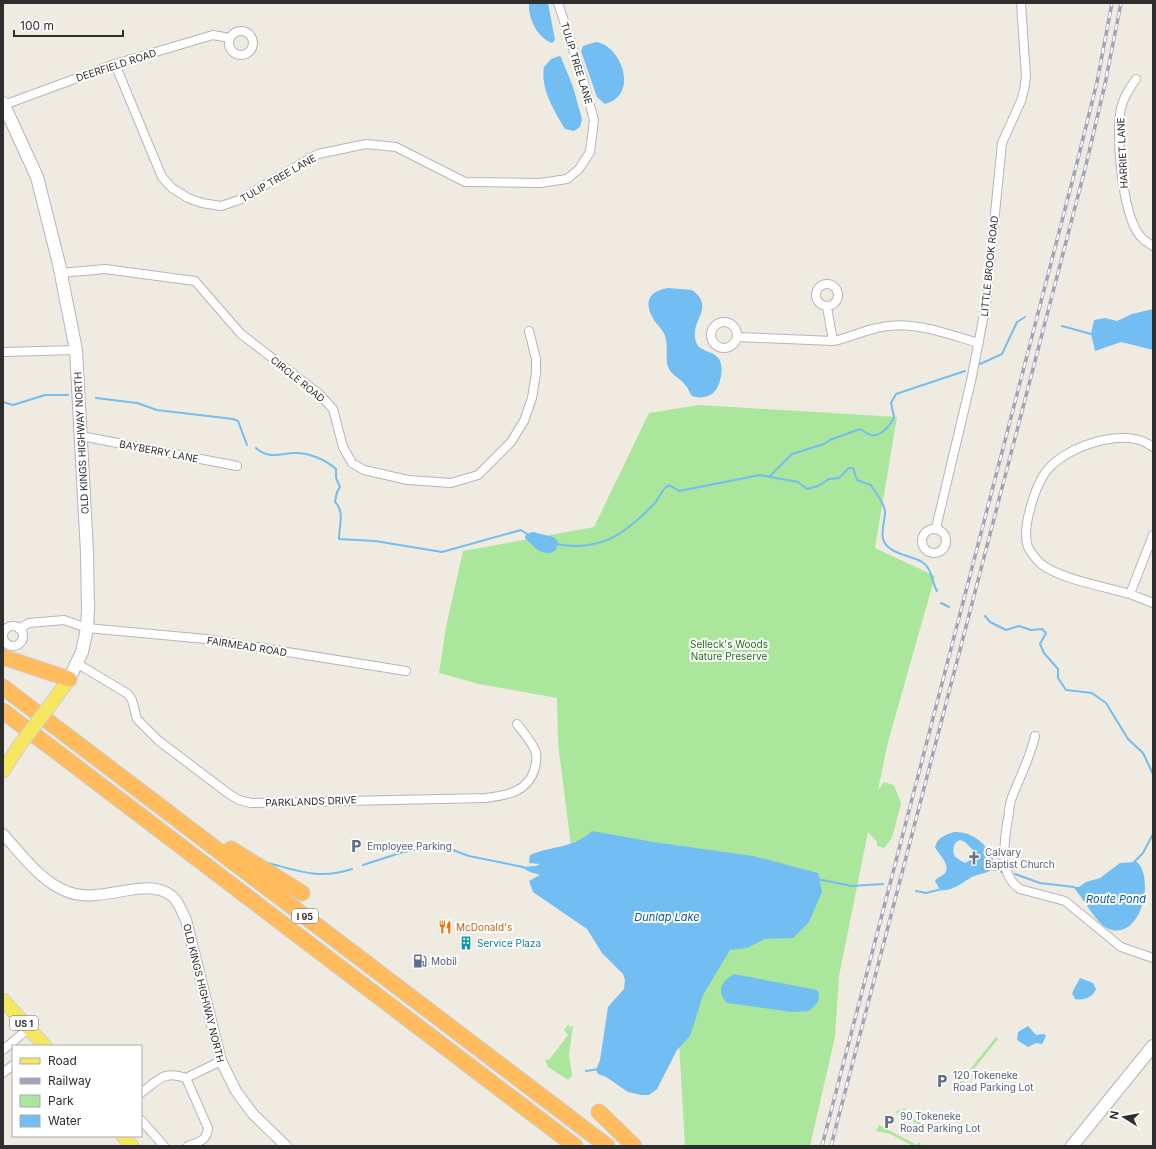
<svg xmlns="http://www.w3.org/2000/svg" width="1156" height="1149" font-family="Inter,sans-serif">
<rect width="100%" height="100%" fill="#efebe0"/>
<path fill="#aae69c" d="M 699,405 L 897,417 L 875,548 L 935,576 L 888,742 L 878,790 L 884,782 L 894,785 L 901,803 L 892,838 L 884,848 L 877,846 L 877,842 L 868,832 L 839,976 L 835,1037 L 810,1146 L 685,1146 L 673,938 L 575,878 L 558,743 L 557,698 L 479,684 L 439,673 L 446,627 L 463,551 L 594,527 L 649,413 Z
M 568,1025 L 570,1026 L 569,1029 L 573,1025 L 569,1055 L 572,1076 L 568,1080 L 548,1067 L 545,1059 L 549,1060 L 568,1035 L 564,1030 Z
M 996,1037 L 998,1039 L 961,1085 L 959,1083 Z
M 906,1108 L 904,1114 L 933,1129 L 930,1134 L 927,1134 L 929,1130 L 895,1112 Z
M 879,1125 L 917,1145 L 919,1142 L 921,1144 L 920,1146 L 913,1146 L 890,1134 L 876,1131 Z"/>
<path fill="#72bdf2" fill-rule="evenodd" d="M 529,3 L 548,3 L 555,40 L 552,43 C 537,38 528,18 529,3 Z
M 596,42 C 621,45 640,95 605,104 L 597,97 L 581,51 L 583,46 Z
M 559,56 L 561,57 L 573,87 L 582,119 L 580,127 L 574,131 L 565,129 C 555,112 540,89 544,67 L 551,59 Z
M 668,288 L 692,290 C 715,307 692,319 695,338 C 697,353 712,349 719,359 C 725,368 720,391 710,395 C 704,398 698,398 692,396 C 689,393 689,389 686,386 C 680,377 669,375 667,363 C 666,354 668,345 665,336 C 663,330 660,328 656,323 C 644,306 645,292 668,288 Z
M 1153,309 L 1153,350 L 1121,342 L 1095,351 L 1091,334 L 1094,320 L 1105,318 L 1117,321 L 1132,314 Z
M 533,532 L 553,537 L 558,541 L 556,550 C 543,559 535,547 525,538 L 526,534 Z
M 592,831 L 653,842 L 753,856 L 818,873 L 822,892 L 809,922 L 793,938 L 765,939 L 747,948 L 730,950 L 703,995 L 690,1036 L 677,1050 L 657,1089 L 649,1095 L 641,1095 L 628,1092 L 606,1077 L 598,1074 L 596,1070 L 600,1060 L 608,1007 L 624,989 L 625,980 L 623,974 L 602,953 L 587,929 L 533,892 L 529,881 L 540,875 L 530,872 L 521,867 L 536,866 L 540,864 L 529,863 L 530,855 C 554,845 572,849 592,831 Z
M 954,832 C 974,831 991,847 995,866 C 989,874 981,873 972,877 C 962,882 953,892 940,890 L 935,881 C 938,876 942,877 945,873 C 951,864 938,854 935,847 C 937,838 945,835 954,832 ZM 960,840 L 965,842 L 976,853 L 976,857 L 965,863 L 955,857 C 952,851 953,842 960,840 Z
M 1137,862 C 1155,879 1141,941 1109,929 C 1096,924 1083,897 1073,887 L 1079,887 L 1086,882 L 1100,878 L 1120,863 Z
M 734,974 L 817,990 L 819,993 L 818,1002 L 809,1011 L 792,1012 L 727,1003 C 716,991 721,982 734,974 Z
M 1080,978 L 1093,983 L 1096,989 C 1093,997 1084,1001 1075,999 L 1072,993 Z
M 1028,1026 L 1036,1035 L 1044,1034 L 1046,1036 L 1042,1044 L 1036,1043 L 1028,1047 L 1017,1040 L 1018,1032 Z"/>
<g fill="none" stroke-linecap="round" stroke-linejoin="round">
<path stroke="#72bdf2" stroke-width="2" d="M 1062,326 L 1091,334
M 980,364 L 1002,354 L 1017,322 L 1025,317
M 96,398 L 137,403 L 157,410 L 233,419 L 238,421 L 247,445
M 3,402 L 13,405 L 45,395 L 68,395
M 256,448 C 268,459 279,454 294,453 C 308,452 326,460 336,469 L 336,478 L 340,487 L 337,492 L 335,502 C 345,511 339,527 339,539 L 375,541 L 442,552 L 521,530 L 527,534
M 770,476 L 792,454 L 824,444 L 830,440 L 860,429 C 863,431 868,434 871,435 C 881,437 891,425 894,417 L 891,403 L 896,394 L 965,371
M 556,544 C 600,552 624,535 654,504 C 661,497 660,490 669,485 L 679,491 L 760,475 L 798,482 L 807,489 L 818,486 L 829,479 L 839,478 L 849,468 L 853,468 L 857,480 L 871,485 C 875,493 885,503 885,512 C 885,520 881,531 883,539 C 887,554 911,555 922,562 C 933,569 931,581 937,591
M 941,603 L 949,607
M 985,616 L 990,622 L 1006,630 L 1019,626 L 1031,630 L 1042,629 L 1046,633 L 1040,644 L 1044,653 L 1058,669 L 1058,678 L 1066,690 L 1092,693 L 1106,703 L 1128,739 L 1143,753 L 1153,774
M 268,863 C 299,871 320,880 352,869
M 1132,864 L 1143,853 L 1153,834
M 363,865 L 403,852 L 432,847 L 450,849 L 469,856 L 523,867
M 990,868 L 1002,872
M 1015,874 L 1040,883 L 1074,887
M 817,879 L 852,886 L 883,884
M 916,891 L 926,893 L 942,889
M 586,1071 L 599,1069"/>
<g stroke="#b4b4c1" stroke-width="10">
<path id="minor" d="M229 43a12 12 0 1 1 24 0a12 12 0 1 1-24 0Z
M 115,64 L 162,177 L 172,188 L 188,198 L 202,203 L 221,206 L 239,200 L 318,154 L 366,144 L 396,147 L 465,182 L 540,183 L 567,179 L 579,169 L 590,152 L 594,120 L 583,79 L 558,3
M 1136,79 C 1129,89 1121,101 1120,115 C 1117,142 1122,220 1143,239 C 1146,242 1150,244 1153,246
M 4,105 L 115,64 L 213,35 L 230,38
M 61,273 L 105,269 L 195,281 L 241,334 L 319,394 L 333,409 L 343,447 L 352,463 L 364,470 L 408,480 L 451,483 L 478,475 L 511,442 L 524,421 L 532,398 L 536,373 L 536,359 L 529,331
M816 295a11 11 0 1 1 22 0a11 11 0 1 1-22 0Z
M 827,307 L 833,341
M711 335a13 13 0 1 1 26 0a13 13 0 1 1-26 0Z
M 737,337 L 833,341 C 849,338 862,331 877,328 C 911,319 946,334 979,343
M 3,352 L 76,350
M 81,436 L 237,466
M 1153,447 C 1127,426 1071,445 1050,467 C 1036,481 1021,528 1028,547 C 1031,553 1036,559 1041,564 C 1060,579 1106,587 1130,594 L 1153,535
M 936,528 L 971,381 L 986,304 L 1002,143 L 1021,101 L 1024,90 L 1026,77 L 1021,3
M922 541a12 12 0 1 1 24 0a12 12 0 1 1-24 0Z
M 1130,594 L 1153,603
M3 636a10 10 0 1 1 20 0a10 10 0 1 1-20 0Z
M 19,629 L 29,623 L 64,620 L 87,628 L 206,639 L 406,671
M 78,664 L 128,694 L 132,700 L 137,719 L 159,741 L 229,794 L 239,800 L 251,803 L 486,798 C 508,795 528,792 535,768 C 536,763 537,758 536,753 C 533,743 523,732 517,724
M 1035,736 C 1030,759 1019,778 1011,800 C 1009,807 1009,816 1007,824 C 1004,846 999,875 1020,889 L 1065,901 L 1121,947 L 1153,958
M 3,1050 L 29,1028
M 3,1073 L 13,1065
M 186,1078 L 208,1128 C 207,1141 198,1142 188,1146
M 141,1093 C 159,1080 163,1070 186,1078 L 221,1061
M 141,1120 L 164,1146"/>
</g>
<g stroke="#b4b4c1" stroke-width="12">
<path id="tertiary" d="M 3,834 C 22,855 41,882 68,892 C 103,905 145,875 172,896 C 179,902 182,912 186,920 L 221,1061 L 236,1091 L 253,1114 L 286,1146"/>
</g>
<g stroke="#b4b4c1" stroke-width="14">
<path id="secondary" d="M 3,103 L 37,177 L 59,264 L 76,350 L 87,552 L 88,609 L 87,628 L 82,652 L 69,679
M 1072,1146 L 1153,1046"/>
</g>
<g stroke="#cdcdcd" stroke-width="15">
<path id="primary" d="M 54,700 L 69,679
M 3,771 L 19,746
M 3,1000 L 45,1046
M 123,1136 L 132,1146"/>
</g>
<g stroke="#cdcdcd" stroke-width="17">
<path id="motorway" d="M 3,657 L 69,679
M 3,687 L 607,1146
M 3,711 L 575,1146
M 231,849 L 302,893
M 599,1112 L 634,1146"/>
</g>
<use href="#minor" stroke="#fff" stroke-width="8"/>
<use href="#tertiary" stroke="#fff" stroke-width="10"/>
<use href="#secondary" stroke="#fff" stroke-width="12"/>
<use href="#primary" stroke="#f5e860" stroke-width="13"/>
<use href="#motorway" stroke="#ffbb5c" stroke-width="15"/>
<g stroke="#a2a2b8" stroke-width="3.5">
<path id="rail" d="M 822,1146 L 1077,163 L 1097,82 L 1112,3
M 831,1146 L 1086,165 L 1105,84 L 1121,3"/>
</g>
<use href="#rail" stroke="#fff" stroke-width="2" stroke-dasharray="6" stroke-linecap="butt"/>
<g stroke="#cdcdcd" stroke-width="15" stroke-linecap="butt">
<path id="primary-bridge" d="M 19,746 L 54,700"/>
</g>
<use href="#primary-bridge" stroke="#f5e860" stroke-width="13"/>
</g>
<defs>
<g id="parking-bare" transform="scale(1.08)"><path d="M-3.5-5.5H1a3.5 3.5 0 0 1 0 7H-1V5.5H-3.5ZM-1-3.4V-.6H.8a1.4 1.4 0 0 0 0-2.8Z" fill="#5c6f8a" stroke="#fff" stroke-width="2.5" paint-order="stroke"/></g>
<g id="church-bare" transform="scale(1.08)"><path d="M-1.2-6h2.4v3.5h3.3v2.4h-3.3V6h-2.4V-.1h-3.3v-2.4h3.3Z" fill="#6b7280" stroke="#fff" stroke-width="2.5" paint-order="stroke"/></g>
<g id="restaurant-bare" transform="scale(1.08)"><path d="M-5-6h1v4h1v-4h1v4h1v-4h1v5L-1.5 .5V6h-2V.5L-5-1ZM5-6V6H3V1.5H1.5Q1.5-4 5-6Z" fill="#e8710a" stroke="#fff" stroke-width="2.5" paint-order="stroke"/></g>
<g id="building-bare" transform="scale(1.08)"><path d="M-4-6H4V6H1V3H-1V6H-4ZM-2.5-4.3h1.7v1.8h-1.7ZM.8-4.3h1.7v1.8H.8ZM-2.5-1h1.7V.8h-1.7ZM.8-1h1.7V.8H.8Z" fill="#0f9aa8" stroke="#fff" stroke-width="2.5" paint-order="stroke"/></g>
<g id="fuel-bare" transform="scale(1.08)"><path d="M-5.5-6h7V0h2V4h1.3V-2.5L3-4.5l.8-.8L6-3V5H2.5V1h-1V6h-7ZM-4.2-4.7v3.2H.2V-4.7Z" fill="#5c6f8a" stroke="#fff" stroke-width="2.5" paint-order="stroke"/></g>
</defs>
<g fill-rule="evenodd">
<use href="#parking-bare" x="356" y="846"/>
<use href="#church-bare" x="974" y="858"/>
<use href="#restaurant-bare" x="445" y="927"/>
<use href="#building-bare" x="466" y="943"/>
<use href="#fuel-bare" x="420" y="961"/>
<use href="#parking-bare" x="942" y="1081"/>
<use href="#parking-bare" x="889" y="1122"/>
</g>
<g text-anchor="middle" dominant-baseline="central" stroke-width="4" stroke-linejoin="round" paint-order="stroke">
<g fill="#fff" stroke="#6d6d6d" stroke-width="1">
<rect x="292" y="909" width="26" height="14" rx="3"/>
<rect x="10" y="1016" width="28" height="14" rx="3"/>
</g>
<g font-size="9" font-weight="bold" fill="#2e2e2e">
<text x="305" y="916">I 95</text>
<text x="24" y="1023">US 1</text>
</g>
<g font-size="10" fill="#2e2e2e" stroke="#fff">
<text transform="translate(577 63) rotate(73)">TULIP TREE LANE</text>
<text transform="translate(116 65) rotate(-18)">DEERFIELD ROAD</text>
<text transform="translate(1122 153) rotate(-93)">HARRIET LANE</text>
<text transform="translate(278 178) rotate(-30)">TULIP TREE LANE</text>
<text transform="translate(989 266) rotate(-84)">LITTLE BROOK ROAD</text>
<text transform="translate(298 379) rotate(39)">CIRCLE ROAD</text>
<text transform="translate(81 443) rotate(-93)">OLD KINGS HIGHWAY NORTH</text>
<text transform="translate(159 451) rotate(11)">BAYBERRY LANE</text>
<text transform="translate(247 646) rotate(9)">FAIRMEAD ROAD</text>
<text transform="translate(311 801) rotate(-2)">PARKLANDS DRIVE</text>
<text transform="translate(204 993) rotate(76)">OLD KINGS HIGHWAY NORTH</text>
</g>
<g font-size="10" fill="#1e6f19" stroke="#fff">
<text x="729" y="644">Selleck's Woods<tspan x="729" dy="12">Nature Preserve</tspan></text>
</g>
<g font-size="10" fill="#4e5e75" stroke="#fff" text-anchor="start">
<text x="367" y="846">Employee Parking</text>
<text x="431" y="961">Mobil</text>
<text x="953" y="1075">120 Tokeneke<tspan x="953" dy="12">Road Parking Lot</tspan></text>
<text x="900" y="1116">90 Tokeneke<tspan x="900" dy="12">Road Parking Lot</tspan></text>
</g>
<g font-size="10" fill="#5b616d" stroke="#fff" text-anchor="start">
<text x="985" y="852">Calvary<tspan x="985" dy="12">Baptist Church</tspan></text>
</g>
<g font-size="10" fill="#c56008" stroke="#fff" text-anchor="start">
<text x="456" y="927">McDonald's</text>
</g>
<g font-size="10" fill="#0d838f" stroke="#fff" text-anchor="start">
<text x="477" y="943">Service Plaza</text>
</g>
<g font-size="11" font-style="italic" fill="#0a59a6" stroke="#fff">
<text x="1116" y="899">Route Pond</text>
<text x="667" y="917">Dunlap Lake</text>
</g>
</g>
<rect width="1156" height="1149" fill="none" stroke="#2e2e2e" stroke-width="8"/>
<rect x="12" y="1045" width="130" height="92" fill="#ffffff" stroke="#ababab"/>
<rect x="20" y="1058" width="20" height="6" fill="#f5e860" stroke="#ababab"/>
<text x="48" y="1065" font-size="12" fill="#2e2e2e">Road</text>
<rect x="20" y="1078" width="20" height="6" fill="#a2a2b8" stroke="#ababab"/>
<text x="48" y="1085" font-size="12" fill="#2e2e2e">Railway</text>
<rect x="20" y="1095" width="20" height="12" fill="#aae69c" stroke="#ababab"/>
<text x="48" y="1105" font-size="12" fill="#2e2e2e">Park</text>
<rect x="20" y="1115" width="20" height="12" fill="#72bdf2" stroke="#ababab"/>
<text x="48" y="1125" font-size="12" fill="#2e2e2e">Water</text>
<g transform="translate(1124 1117) rotate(281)" stroke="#ffffff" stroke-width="3" paint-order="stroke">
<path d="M0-3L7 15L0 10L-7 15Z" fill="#2e2e2e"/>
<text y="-6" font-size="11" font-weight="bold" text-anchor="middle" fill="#2e2e2e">N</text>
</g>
<path d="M14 30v6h109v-6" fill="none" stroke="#2e2e2e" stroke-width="2"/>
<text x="20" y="30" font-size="12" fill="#2e2e2e" stroke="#ffffff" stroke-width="3" paint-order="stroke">100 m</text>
</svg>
